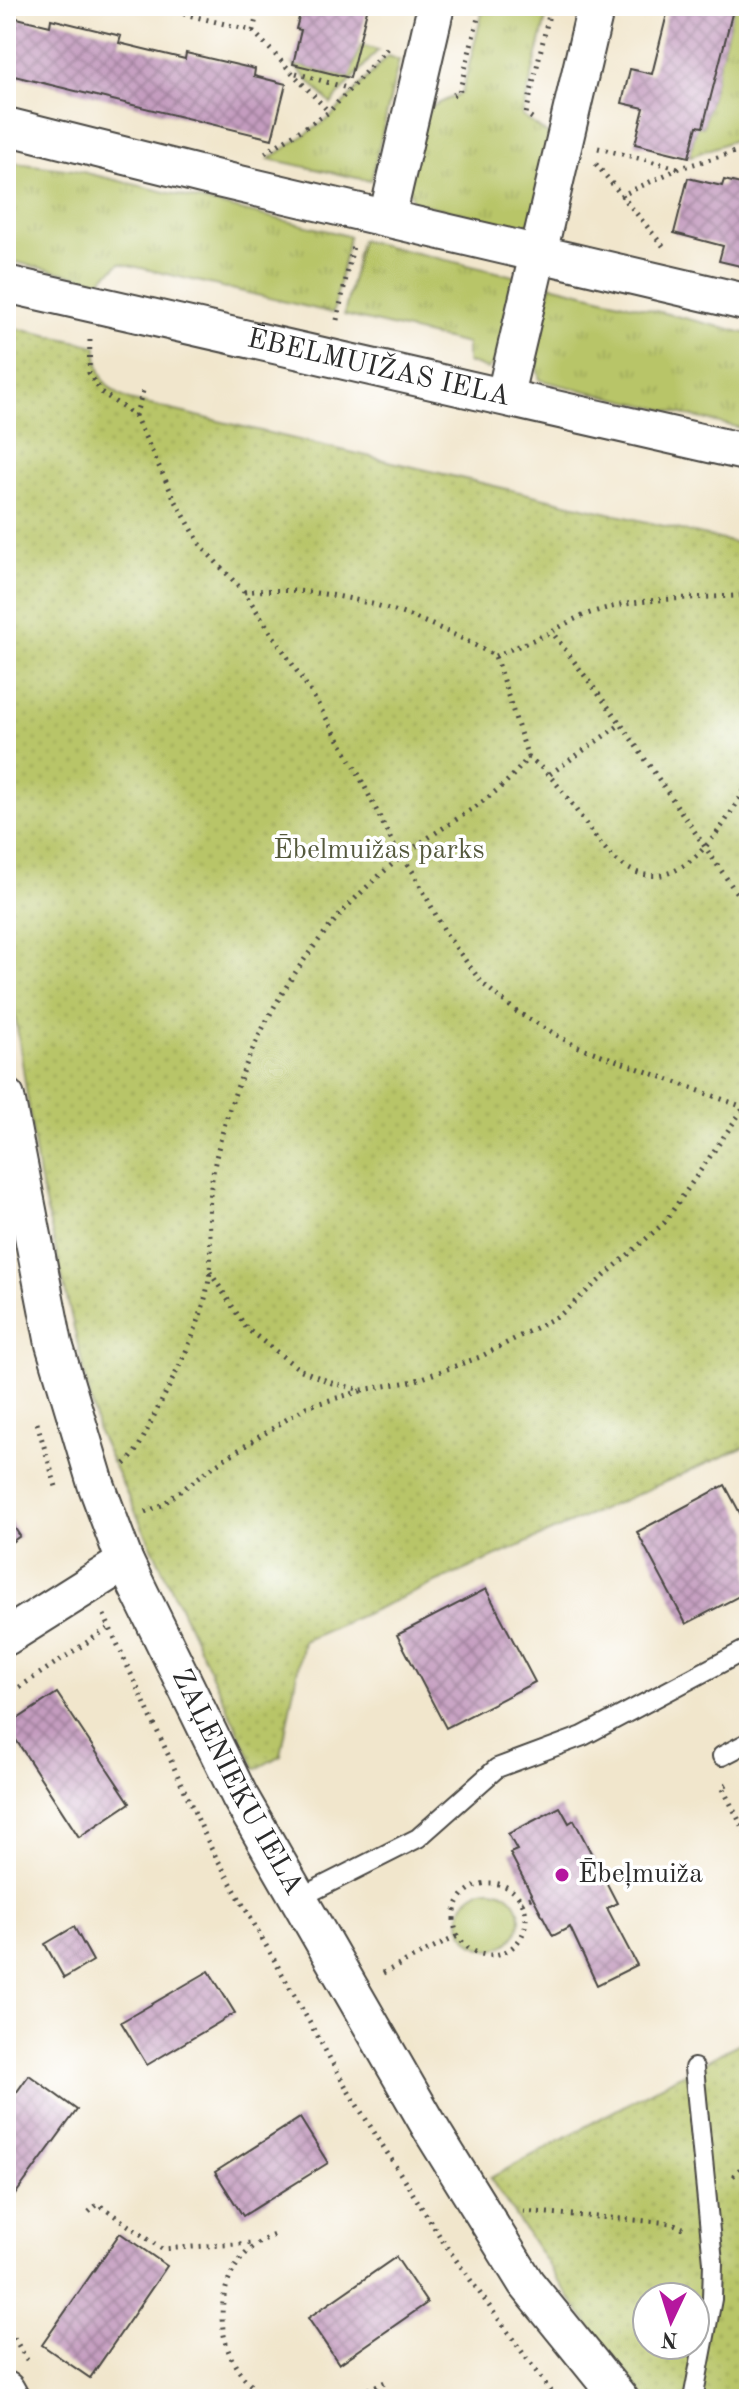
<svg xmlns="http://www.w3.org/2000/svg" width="755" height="2405" font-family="'Old Standard TT',serif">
<defs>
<pattern id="grass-tufts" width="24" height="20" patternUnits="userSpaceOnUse" patternTransform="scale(2)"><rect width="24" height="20" fill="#b8c567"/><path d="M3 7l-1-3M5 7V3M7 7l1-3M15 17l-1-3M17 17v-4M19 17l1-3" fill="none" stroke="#9ea95a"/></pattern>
<pattern id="park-dots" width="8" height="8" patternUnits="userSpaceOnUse" patternTransform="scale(2)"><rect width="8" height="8" fill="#b8c567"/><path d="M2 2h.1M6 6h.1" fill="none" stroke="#9ea95a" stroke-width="1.8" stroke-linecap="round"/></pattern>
<pattern id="building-cross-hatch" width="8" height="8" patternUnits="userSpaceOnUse" patternTransform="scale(2)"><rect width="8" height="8" fill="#c49cbf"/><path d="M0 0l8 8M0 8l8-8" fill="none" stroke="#9f7f9b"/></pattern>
</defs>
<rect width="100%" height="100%" fill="#fff"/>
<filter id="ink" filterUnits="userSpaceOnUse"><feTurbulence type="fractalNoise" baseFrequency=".0125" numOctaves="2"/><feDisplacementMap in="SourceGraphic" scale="16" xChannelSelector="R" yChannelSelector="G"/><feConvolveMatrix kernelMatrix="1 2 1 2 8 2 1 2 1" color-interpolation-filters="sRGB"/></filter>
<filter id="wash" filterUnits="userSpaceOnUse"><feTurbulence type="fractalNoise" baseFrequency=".006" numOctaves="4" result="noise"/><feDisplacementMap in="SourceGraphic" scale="32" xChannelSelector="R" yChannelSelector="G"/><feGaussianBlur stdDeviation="1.8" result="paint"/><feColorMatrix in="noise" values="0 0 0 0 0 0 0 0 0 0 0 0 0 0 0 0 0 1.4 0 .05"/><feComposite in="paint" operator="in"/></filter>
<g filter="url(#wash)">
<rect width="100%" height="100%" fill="#f1e6cc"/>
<path fill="url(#grass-tufts)" stroke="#727849" stroke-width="2" d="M 484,6 L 549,6 L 522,116 L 552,137 L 533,217 L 525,228 L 413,202 L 408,184 L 426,109 L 462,93 Z
M 734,6 L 749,6 L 749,90 L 737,139 L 689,157 L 697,126 L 703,127 Z
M 361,45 L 378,50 L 331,104 L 293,64 L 349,78 Z
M 388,56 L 399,60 L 371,181 L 269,159 L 330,118 Z
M 6,162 L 74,170 L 349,236 L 333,313 L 120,263 L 99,281 L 6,260 Z
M 361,240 L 522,278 L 503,357 L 487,369 L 467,362 L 467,344 L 344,315 Z
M 551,285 L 749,334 L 749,430 L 540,380 L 534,355 Z"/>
<path fill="url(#park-dots)" stroke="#727849" stroke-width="2" fill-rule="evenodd" d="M 6,326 L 97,346 C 96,373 104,389 129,400 L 749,546 L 749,1445 L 303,1641 L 281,1755 L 256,1769 L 98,1432 L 39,1177 L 6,953 Z
M 749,2038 L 749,2399 L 647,2399 L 580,2313 L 490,2178 ZM 647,2297 L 695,2297 L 695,2345 L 647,2345 Z"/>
<path fill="#b8c567" stroke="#727849" stroke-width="2" d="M460 1919a30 30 0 1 1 60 0a30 30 0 1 1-60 0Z"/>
<g id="blocks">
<path fill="url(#building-cross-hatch)" d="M 302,6 L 368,6 L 350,78 L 293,64 L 301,30 L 296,29 Z
M 669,6 L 734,6 L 703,127 L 697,126 L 689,157 L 635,144 L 644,108 L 622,103 L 630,69 L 652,74 Z
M 17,18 L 50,26 L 51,19 L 121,36 L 119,43 L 185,59 L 186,53 L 255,69 L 254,76 L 286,84 L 272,139 L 6,74 Z
M 688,178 L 722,186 L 724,180 L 749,186 L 749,268 L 719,261 L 723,246 L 674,233 Z
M 725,1485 L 749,1530 L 749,1591 L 686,1624 L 637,1532 Z
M 6,1515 L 20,1536 L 6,1546 Z
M 486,1589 L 535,1682 L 446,1728 L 397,1635 Z
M 57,1693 L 130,1803 L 79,1837 L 7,1726 Z
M 560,1807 L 569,1823 L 574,1820 L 617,1903 L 607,1908 L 637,1965 L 597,1985 L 570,1927 L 553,1936 L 510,1853 L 517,1850 L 508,1834 Z
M 74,1927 L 93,1961 L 64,1978 L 45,1944 Z
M 209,1971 L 235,2013 L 147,2065 L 121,2022 Z
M 29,2075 L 77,2110 L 6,2207 L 6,2107 Z
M 300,2118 L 328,2163 L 243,2216 L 215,2172 Z
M 120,2233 L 167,2266 L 90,2378 L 42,2345 Z
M 396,2257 L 427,2303 L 339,2364 L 308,2318 Z"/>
</g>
</g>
<g filter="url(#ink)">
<use href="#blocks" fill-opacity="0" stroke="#494743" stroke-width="2"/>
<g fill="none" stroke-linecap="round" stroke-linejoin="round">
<g stroke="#494743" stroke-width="22">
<path id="lane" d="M 722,1756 L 749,1742
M 299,1898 L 418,1838 L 497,1768 L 583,1736 L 749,1648
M 693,2399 L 712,2299 L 713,2262 L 694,2068"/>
</g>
<g stroke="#494743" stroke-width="40">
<g id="street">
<path d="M 6,126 L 214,178 L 749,303"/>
<path d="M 387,218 L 436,6"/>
<path id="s1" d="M 6,284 L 749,453"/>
<path d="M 505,395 L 596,6"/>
<path id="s2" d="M 6,1097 L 54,1344 L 96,1484 L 125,1562 L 240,1797 L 434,2134 L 526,2283 L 620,2399"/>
<path d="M 6,1637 L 125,1562"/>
<path d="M 6,2390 L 11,2399"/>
</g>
</g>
<path stroke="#494743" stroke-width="5" stroke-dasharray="2 6" stroke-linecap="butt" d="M 152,6 L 253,31 L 259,6
M 253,31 L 329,112
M 296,73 L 350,89
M 453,95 L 459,93 L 481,6
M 532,118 L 526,114 L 551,6
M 749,123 L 742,150 L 749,152
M 598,148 L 678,168
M 265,153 L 329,112 L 390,45
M 596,164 L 663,246
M 620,196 L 680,168 L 742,150
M 337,320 L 353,246
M 90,340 L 89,373 L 101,392 L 135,416 L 174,498 L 202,547 L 244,592 L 311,692 L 357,771 L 393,844 L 413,872 L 446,934 L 482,983 L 517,1012 L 574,1045 L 749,1109
M 135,416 L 143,391
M 749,595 C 685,600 607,594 552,632 L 621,724 L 740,898 L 749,921
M 495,656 L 552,632
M 528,757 C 565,783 581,825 612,856 C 672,914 723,829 749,782
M 550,774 L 621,724
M 210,1272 L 247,1329 L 299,1369 L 332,1383 L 362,1390 L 414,1381 L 480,1357 L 560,1315 L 664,1223 L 745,1106 L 749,1067
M 6,1311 L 11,1328
M 37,1423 L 57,1490
M 125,1464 C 139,1452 147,1429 156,1412 C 178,1369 205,1320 210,1271 C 212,1243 207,1214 211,1186 C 216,1149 228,1110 242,1075 C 277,984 343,895 425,840 C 463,814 501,795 528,757 L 495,656 C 419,613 331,583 244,592
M 145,1512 L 162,1505 L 215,1465 L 306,1407 L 361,1391
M 104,1615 L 211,1848 L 350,2094 L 446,2246 L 556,2399
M 6,1696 L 110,1627
M 727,1784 L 722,1787 L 749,1840
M454 1919a36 36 0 1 1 72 0a36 36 0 1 1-72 0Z
M 522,1902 L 533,1897
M 383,1973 L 458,1936
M 733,2176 L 749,2160
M 523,2211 L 672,2223 L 683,2228
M 89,2212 L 98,2204 L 162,2249 L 252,2243
M 6,2324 L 27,2360
M 270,2399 C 206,2365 205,2262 274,2235
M 346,2399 L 385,2382"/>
<use href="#lane" stroke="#fff" stroke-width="18"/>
<use href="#street" stroke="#fff" stroke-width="36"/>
</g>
</g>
<circle fill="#b5179e" stroke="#fff" stroke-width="3" cx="562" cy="1875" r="8"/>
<g text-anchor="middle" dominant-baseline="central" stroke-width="7" stroke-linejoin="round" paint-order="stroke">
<g font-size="28" fill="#2b2b2b" stroke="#fff">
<text stroke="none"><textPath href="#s1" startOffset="382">ĒBELMUIŽAS IELA</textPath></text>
<text stroke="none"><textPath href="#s2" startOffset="728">ZAĻENIEKU IELA</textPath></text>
</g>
<g font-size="28" fill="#55593d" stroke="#fff">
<text x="379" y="851">Ēbelmuižas parks</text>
</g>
<g font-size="28" fill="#2b2b2b" stroke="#fff" text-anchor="start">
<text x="578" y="1875">Ēbeļmuiža</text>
</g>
</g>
<rect width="755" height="2405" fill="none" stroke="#fff" stroke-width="32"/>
<g transform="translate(671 2321) rotate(184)"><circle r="38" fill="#ffffff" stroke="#aaaaaa" stroke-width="2"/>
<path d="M0-6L14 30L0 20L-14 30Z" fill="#b5179e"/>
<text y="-12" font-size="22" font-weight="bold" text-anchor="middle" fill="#2b2b2b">N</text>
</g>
</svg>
